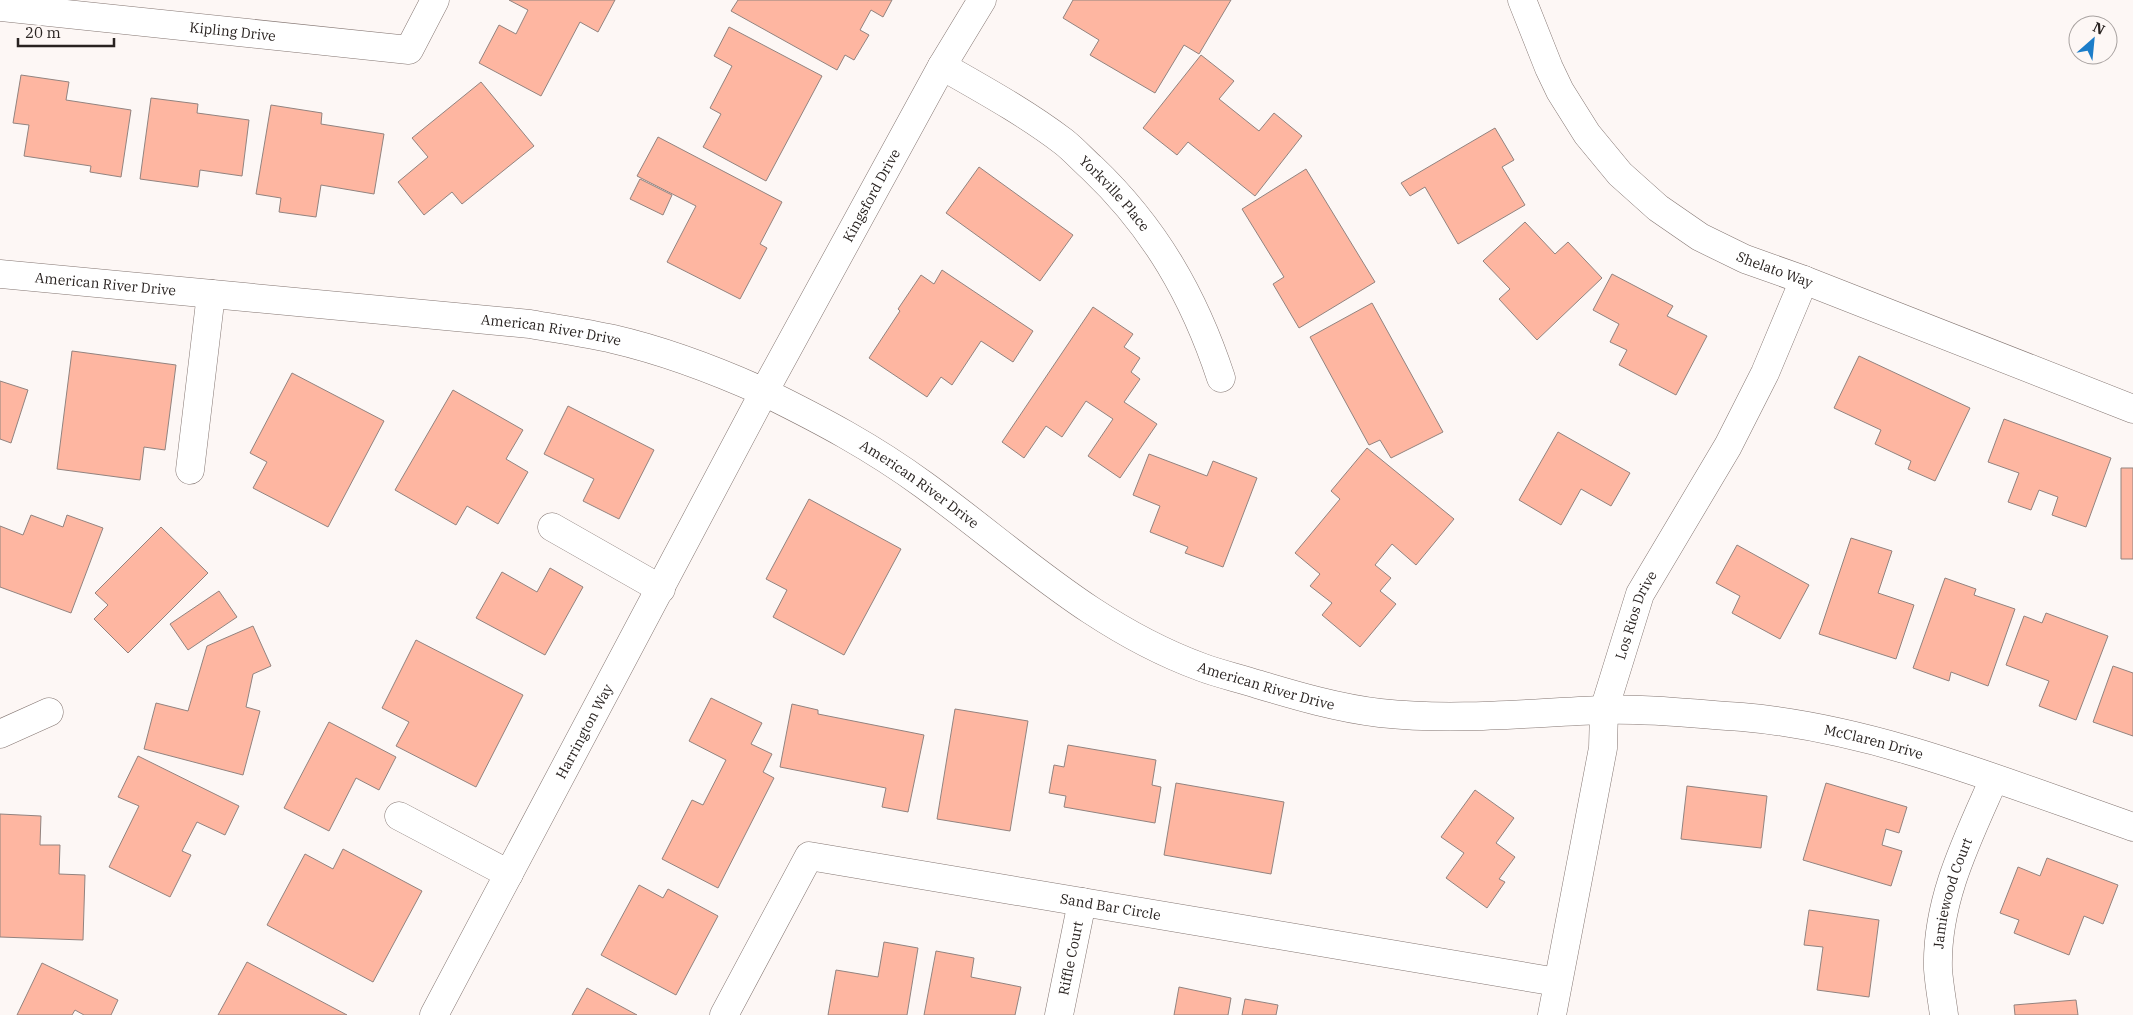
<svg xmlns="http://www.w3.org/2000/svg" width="2133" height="1015" font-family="'IBM Plex Serif',serif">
<rect width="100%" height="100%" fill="#fdf7f5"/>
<path fill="#feb6a1" stroke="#92837f" d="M 509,0 L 615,0 L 598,32 L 580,22 L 541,96 L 479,63 L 499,25 L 516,34 L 528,10 Z
M 738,0 L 892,0 L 883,17 L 871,10 L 860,30 L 869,35 L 854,60 L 845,55 L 837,70 L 731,11 Z
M 1073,0 L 1231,0 L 1199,54 L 1184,45 L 1155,93 L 1090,55 L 1099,40 L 1063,18 Z
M 729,27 L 822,76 L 766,181 L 703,147 L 721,114 L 710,108 L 732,66 L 714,56 Z
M 1201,55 L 1234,81 L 1219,99 L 1259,131 L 1274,113 L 1302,136 L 1255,196 L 1188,142 L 1177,155 L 1143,128 Z
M 21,75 L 69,82 L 66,100 L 131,110 L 121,177 L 90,172 L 91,166 L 24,156 L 29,125 L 13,123 Z
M 481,82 L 534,146 L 462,204 L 452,192 L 424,215 L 398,182 L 428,157 L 412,138 Z
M 151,98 L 198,104 L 197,113 L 249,120 L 242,176 L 200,170 L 198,187 L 140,179 Z
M 271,105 L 322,113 L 321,124 L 384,134 L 374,194 L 321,185 L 316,217 L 279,212 L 281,198 L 256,194 Z
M 1495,128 L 1514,160 L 1502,167 L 1525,205 L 1458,244 L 1425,187 L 1410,196 L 1401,183 Z
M 658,137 L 782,202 L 760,244 L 767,248 L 740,299 L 667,262 L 696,206 L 637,176 Z
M 979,167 L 1073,235 L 1040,281 L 946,213 Z
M 1306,169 L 1375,282 L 1299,328 L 1273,284 L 1284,277 L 1242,209 Z
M 640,179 L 672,195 L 663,215 L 630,199 Z
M 1525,222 L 1555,254 L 1568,242 L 1602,278 L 1537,340 L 1499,299 L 1510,289 L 1483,261 Z
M 942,270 L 1033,331 L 1013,362 L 981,341 L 952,385 L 941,377 L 927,397 L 869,358 L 900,311 L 898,309 L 921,275 L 934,284 Z
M 1612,274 L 1673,306 L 1667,316 L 1707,336 L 1676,395 L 1619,365 L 1627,350 L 1610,342 L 1619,324 L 1593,310 Z
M 1372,303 L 1443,432 L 1391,458 L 1380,440 L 1369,445 L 1310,337 Z
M 1093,307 L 1133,334 L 1124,347 L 1140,358 L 1131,372 L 1140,379 L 1124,402 L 1157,424 L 1120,478 L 1088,456 L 1113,419 L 1086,401 L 1062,437 L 1046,426 L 1024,458 L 1002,442 Z
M 72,351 L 176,365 L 165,450 L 144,447 L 140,480 L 57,469 Z
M 1859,356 L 1970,408 L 1935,481 L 1908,469 L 1911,461 L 1875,444 L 1881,430 L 1834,408 Z
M 292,373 L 384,421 L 328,527 L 253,488 L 267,462 L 250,453 Z
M 0,381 L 28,390 L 11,443 L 0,439 Z
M 453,390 L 523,430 L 506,459 L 528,472 L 498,524 L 467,506 L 456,525 L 395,490 Z
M 568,406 L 654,450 L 619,519 L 583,501 L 594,479 L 544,454 Z
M 2004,419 L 2111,458 L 2086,527 L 2052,515 L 2058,497 L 2039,490 L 2031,510 L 2008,502 L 2019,473 L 1988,462 Z
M 1558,432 L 1630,473 L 1611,506 L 1581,489 L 1561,525 L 1519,500 Z
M 1367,448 L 1454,519 L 1416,565 L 1392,544 L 1375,565 L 1391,578 L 1380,591 L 1396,604 L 1360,647 L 1322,615 L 1332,603 L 1310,586 L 1320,574 L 1295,553 L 1340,499 L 1331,491 Z
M 1149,454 L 1207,476 L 1213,461 L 1257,478 L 1223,567 L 1185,553 L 1188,547 L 1150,532 L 1160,506 L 1133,495 Z
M 2121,468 L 2133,468 L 2133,559 L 2121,559 Z
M 809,499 L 901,549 L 844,655 L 773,617 L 787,590 L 766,579 Z
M 31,515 L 63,527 L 67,515 L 103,528 L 71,613 L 0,587 L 0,526 L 23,535 Z
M 161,527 L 208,573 L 128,653 L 94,619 L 108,605 L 95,593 Z
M 1851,538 L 1892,551 L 1878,593 L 1914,605 L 1896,659 L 1819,634 Z
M 1737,545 L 1809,585 L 1780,639 L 1732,613 L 1740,596 L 1716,583 Z
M 550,568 L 583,587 L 545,655 L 476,618 L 502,572 L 537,592 Z
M 1945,578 L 1976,589 L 1974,595 L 2015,609 L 1988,686 L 1951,672 L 1949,681 L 1913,668 Z
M 219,591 L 237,617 L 188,650 L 170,624 Z
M 2046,613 L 2108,636 L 2076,720 L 2039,706 L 2049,681 L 2006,665 L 2024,616 L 2042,623 Z
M 253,626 L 271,666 L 253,674 L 246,707 L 260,711 L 243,775 L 144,749 L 156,703 L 188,711 L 207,646 Z
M 416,640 L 523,695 L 476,787 L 396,746 L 409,722 L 382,708 Z
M 2113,666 L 2133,673 L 2133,736 L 2093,722 Z
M 711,698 L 762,723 L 751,744 L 772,754 L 763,772 L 774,778 L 718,888 L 662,859 L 692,800 L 703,805 L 726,760 L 689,741 Z
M 792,704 L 818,710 L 818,714 L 924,735 L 908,812 L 882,807 L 886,788 L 780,767 Z
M 955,709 L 1028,721 L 1010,831 L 937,819 Z
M 329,722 L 396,757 L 379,790 L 356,778 L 329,831 L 284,808 Z
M 1068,745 L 1156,760 L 1152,785 L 1161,787 L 1155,823 L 1064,807 L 1066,796 L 1049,793 L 1054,765 L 1064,767 Z
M 138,756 L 239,806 L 225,835 L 197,822 L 182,851 L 191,855 L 170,897 L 109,867 L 139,806 L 118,797 Z
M 1176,783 L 1284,802 L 1271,874 L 1164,855 Z
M 1826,783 L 1907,807 L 1899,833 L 1886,829 L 1882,845 L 1902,851 L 1891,886 L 1803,860 Z
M 1687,786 L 1767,796 L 1761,848 L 1681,839 Z
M 1475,790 L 1514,818 L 1496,843 L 1515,857 L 1499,879 L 1505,882 L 1487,908 L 1446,878 L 1464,853 L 1441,837 Z
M 0,814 L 41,816 L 40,845 L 60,845 L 59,874 L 85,875 L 83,940 L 0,937 Z
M 343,849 L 422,891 L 373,982 L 267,925 L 305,854 L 333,869 Z
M 2047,858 L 2118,885 L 2103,924 L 2084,916 L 2069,955 L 2014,933 L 2019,920 L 2000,913 L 2018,867 L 2040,876 Z
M 639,885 L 663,898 L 668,889 L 718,916 L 676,995 L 601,955 Z
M 1809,910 L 1879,920 L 1869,997 L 1817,990 L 1823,947 L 1804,945 Z
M 884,942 L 918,948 L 907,1015 L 828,1015 L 836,970 L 878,977 Z
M 936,951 L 974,958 L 971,977 L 1021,987 L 1015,1015 L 924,1015 Z
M 247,962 L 347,1015 L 218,1015 Z
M 42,963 L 118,1000 L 111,1015 L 84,1015 L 75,1010 L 72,1015 L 17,1015 Z
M 1179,987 L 1231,998 L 1228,1015 L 1174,1015 Z
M 587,988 L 637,1015 L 572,1015 Z
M 1245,999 L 1278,1005 L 1276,1015 L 1242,1015 Z
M 2076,1000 L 2078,1015 L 2015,1015 L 2014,1005 Z"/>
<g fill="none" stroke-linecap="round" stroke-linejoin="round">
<g stroke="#847672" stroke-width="29">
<g id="minor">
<path id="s1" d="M 1522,0 L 1549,68 L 1560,91 L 1587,134 L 1620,174 L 1658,208 L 1700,237 L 1745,259 L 1804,280 L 2133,409"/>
<path id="s2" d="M 0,7 L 409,50 L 435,0"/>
<path id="s3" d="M 942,66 C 984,90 1026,113 1064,142 C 1074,150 1083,160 1092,168 C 1155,228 1194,296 1221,378"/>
<path d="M 190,470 L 211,294"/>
<path d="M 552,527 L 661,589"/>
<path d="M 0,734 L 49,712"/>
<path d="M 399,816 L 509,874"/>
<path id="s4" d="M 434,1015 L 764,392 C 821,420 872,447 924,485 C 1015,551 1092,627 1201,667 C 1219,674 1239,678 1257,684 C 1297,696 1338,708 1380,713 C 1454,721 1527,713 1601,710 C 1648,708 1696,714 1742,717 C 1877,729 2006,783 2133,827"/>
<path id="s5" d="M 724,1015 L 809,856 L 1557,982"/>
<path id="s6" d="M 1059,1015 L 1082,902"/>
<path id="s7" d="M 1552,1015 L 1603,748 L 1604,710 L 1640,594 L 1728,446 L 1765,373 L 1804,280"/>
<path id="s8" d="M 1944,1015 C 1942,1000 1939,984 1938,969 C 1936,901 1967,840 1994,779"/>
</g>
</g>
<g stroke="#847672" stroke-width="29">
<g id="tertiary">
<path id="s9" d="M 0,274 L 530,324 C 558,329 586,333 613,339 C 665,351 715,370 764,392 L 942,66 L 982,0"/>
</g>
</g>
<use href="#minor" stroke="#fff" stroke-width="28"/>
<use href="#tertiary" stroke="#fff" stroke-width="28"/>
</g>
<g text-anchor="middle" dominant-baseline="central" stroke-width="4" stroke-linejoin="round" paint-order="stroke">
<g font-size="14" fill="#292321" stroke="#fdf7f5">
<text stroke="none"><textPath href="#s2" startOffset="234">Kipling Drive</textPath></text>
<text stroke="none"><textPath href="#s3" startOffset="216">Yorkville Place</textPath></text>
<text stroke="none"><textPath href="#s9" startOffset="1001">Kingsford Drive</textPath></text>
<text stroke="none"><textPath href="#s1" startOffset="385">Shelato Way</textPath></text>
<text stroke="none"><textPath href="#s9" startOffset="106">American River Drive</textPath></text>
<text stroke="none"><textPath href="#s9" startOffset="554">American River Drive</textPath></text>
<text stroke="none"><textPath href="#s4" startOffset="886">American River Drive</textPath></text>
<text stroke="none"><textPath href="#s7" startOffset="410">Los Rios Drive</textPath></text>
<text stroke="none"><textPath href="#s4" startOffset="1291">American River Drive</textPath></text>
<text stroke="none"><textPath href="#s4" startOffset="321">Harrington Way</textPath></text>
<text stroke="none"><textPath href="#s4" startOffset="1905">McClaren Drive</textPath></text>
<text stroke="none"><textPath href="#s8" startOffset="124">Jamiewood Court</textPath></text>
<text stroke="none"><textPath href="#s5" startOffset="486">Sand Bar Circle</textPath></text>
<text stroke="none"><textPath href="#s6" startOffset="58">Riffle Court</textPath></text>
</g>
</g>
<g transform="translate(2093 40) rotate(27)"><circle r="24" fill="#fdf7f5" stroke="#a8a2a0"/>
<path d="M0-4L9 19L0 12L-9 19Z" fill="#1c7dc9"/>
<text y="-8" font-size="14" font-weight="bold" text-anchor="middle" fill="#292321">N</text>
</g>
<path d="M18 38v8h96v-8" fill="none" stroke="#292321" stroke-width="2.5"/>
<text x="25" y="38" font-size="15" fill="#292321" stroke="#fdf7f5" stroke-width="4" paint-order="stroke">20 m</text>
</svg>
